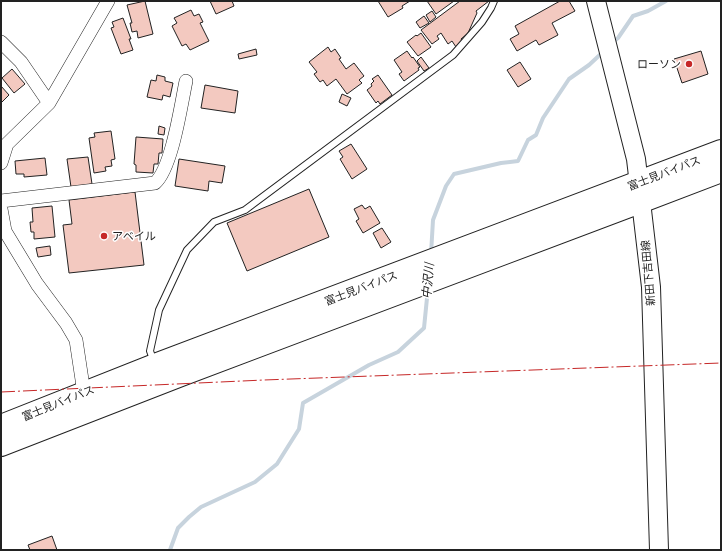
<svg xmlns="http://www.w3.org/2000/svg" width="722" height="551" font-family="Arial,'Noto Sans JP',sans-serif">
<rect width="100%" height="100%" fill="#fff"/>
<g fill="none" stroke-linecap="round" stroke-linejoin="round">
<path stroke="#c7d3dd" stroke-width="4" d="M 612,43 L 618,38 L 633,16 L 648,11 L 666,1
M 431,254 L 433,220 L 446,186 L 454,174 L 501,163 L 518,161 L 528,140 L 536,135 L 543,118 L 569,79 L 589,65 L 604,51
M 170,550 L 178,528 L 189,517 L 201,507 L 255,482 L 277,464 L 299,429 L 303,403 L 369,365 L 398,352 L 424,328 L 428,288"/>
</g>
<path fill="#f3c9c0" stroke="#222" d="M 145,1 L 153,34 L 138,38 L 137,31 L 132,32 L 130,23 L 132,23 L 127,5 Z
M 210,1 L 232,1 L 234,6 L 216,14 Z
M 378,1 L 410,1 L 402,6 L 403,8 L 388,17 Z
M 427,1 L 454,1 L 436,14 Z
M 460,1 L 489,1 L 476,11 L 477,13 L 468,33 L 461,39 L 463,42 L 456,47 L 452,41 L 448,44 L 441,33 L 437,36 L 439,39 L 432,44 L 421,30 Z
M 560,1 L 569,1 L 575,11 L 552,23 L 558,35 L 539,45 L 536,40 L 517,51 L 510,39 L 519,34 L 515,26 Z
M 191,10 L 194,16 L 199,14 L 203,22 L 200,23 L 209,41 L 190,50 L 186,44 L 182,46 L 172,26 L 177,23 L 174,18 Z
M 432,11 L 436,17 L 430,22 L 426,15 Z
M 424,16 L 429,23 L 420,28 L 416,22 Z
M 123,18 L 131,39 L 129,39 L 133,50 L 121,54 L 111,28 L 114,27 L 112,22 Z
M 421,33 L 431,47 L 418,56 L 407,42 L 416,35 L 417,36 Z
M 328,47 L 331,52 L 335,49 L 341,58 L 339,59 L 346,69 L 354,63 L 364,76 L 359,80 L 362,83 L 347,94 L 336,79 L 327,86 L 323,80 L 320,82 L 314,74 L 317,72 L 309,62 Z
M 256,49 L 257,55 L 239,59 L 238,54 Z
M 407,51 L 412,58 L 413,57 L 420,67 L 418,68 L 419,70 L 404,81 L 399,74 L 402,72 L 394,60 Z
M 701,51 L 708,74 L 682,83 L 674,59 Z
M 421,57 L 429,68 L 424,71 L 417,61 Z
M 520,62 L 531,79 L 518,87 L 507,70 Z
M 12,69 L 25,84 L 14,93 L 2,78 Z
M 157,75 L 165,77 L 165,81 L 173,83 L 170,97 L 163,95 L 162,100 L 147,97 L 151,80 L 156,81 Z
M 378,75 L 392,95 L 380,104 L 378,101 L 376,103 L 367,90 L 372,86 L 371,84 L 374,81 L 372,79 Z
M 205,85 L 238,91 L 235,113 L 201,108 Z
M 1,86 L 9,95 L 1,103 Z
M 342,94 L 351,98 L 347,106 L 339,102 Z
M 159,126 L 165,128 L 164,135 L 158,134 Z
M 111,131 L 115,159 L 111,160 L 112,166 L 105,167 L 106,171 L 94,173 L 89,138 L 95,137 L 94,133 Z
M 136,137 L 163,139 L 162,153 L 159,153 L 158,164 L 154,164 L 153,173 L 136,172 L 136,165 L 134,164 Z
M 351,144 L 367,169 L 352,179 L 340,159 L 343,157 L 339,151 Z
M 88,157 L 92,184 L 71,187 L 67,159 Z
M 45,158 L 47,175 L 24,177 L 24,174 L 16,174 L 15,161 Z
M 179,159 L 225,166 L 222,183 L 209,181 L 208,191 L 175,186 Z
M 309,189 L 329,237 L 247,271 L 227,223 Z
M 135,192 L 144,265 L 69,273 L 63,225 L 72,224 L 69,200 Z
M 362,205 L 365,209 L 370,206 L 380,223 L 363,233 L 356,221 L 359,219 L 354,209 Z
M 52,206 L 55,237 L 34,239 L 34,232 L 31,232 L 30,222 L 33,222 L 32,208 Z
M 382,228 L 391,242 L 381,248 L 373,233 Z
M 50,246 L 51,255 L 38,257 L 36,248 Z
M 52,536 L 57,550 L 30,550 L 28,545 Z"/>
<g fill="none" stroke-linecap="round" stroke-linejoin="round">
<g stroke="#222" stroke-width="8">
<path id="lane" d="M 154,362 L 150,351 L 159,310 L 187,250 L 214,222 L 245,210 L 453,55 L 482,22 L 491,8 L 494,1"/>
</g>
<g stroke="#222" stroke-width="14">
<path id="street" d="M 1,42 L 21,62 L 49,103
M 1,163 L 7,144 L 49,103 L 108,1
M 1,201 L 155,183 C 172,168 181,105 186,81
M 1,209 L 5,231 L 37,284 L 66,323 L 76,340 L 84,393"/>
</g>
<g stroke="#222" stroke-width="20">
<path id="secondary" d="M 596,1 L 636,159 L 651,287 L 659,550"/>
</g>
<g stroke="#222" stroke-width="24">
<path id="highway" d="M 1,426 L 155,365 L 721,151
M 1,445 L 181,375 L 640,202 L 721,171"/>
</g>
<use href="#lane" stroke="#fff" stroke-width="6"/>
<use href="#street" stroke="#fff" stroke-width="13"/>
<use href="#secondary" stroke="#fff" stroke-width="18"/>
<use href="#highway" stroke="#fff" stroke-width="22"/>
<path stroke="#c62828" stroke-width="1" stroke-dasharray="14 3 2 3" stroke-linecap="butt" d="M 1,392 L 264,380 L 721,363"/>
</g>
<g fill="#c62828" stroke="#fff" stroke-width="1.5">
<circle cx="689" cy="64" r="4"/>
<circle cx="104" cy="236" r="4"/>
</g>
<g text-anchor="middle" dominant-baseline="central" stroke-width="3" stroke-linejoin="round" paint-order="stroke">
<g font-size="11" fill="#222" stroke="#fff" text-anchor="end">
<text x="681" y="64">ローソン</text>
<text x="112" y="236" text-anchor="start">アベイル</text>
</g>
<g font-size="11" fill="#222" stroke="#fff">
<text transform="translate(664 173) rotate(-21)">富士見バイパス</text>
<text transform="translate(648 273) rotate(-95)">新田下吉田線</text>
<text transform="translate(361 288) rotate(-21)">富士見バイパス</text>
<text transform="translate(58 403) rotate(-22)">富士見バイパス</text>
</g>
<g font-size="12" font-style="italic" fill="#222" stroke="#fff">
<text transform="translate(428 281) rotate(-85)">中沢川</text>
</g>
</g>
<rect width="722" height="551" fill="none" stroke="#222222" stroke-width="4"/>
</svg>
